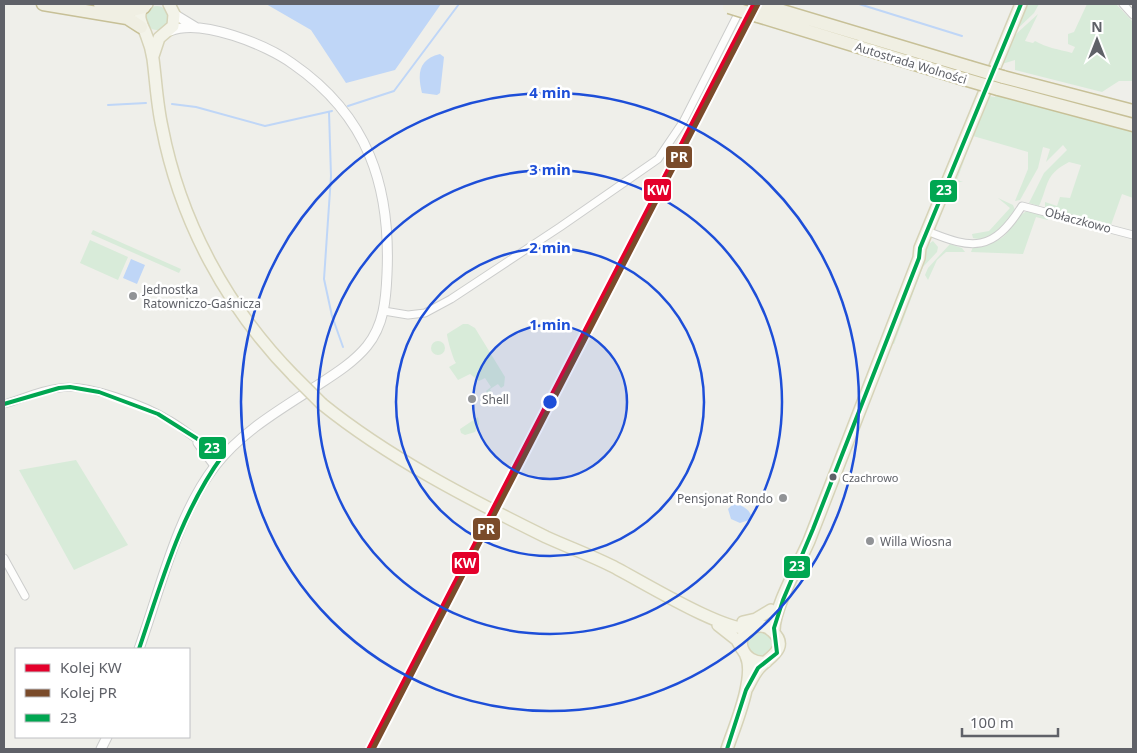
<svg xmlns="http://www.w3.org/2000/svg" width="1137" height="753" font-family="'Noto Sans',sans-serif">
<rect width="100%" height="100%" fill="#efefea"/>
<path fill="#d8ebd9" d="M 1025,4 L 1039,4 L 1034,13 L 1013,33 Z
M 1087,4 L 1116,4 L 1133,22 L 1133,81 L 1119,81 L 1102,92 L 1015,70 L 1015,60 L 1002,64 L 1015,35 L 1038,14 L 1025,41 L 1033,43 L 1035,41 C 1047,48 1058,49 1072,53 L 1075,47 L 1068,44 L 1068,34 L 1074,32 Z
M145 18a12 12 0 1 1 24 0a12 12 0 1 1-24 0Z
M 996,95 L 1133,132 L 1133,198 L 1122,194 L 1111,225 L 1045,208 L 1045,202 L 1057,206 L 1060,197 L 1070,198 L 1081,165 L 1069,162 C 1044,175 1049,185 1039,206 L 1029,203 L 1044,173 L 1067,150 L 1063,145 L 1046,162 L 1050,149 L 1043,147 L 1038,168 L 1020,200 L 1015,201 L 1028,169 L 1028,152 L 973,136 L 957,180 L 963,182 L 956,182 L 956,180 L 989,96 L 995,97 Z
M 998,198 L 1013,205 L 1015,210 C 1005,223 992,244 973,238 L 972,234 L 989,231 L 1010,208 Z
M 1030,210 L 1050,216 L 1048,220 L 1036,217 L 1023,254 L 971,252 L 973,247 C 984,245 996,243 1004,236 C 1013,228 1018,213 1030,210 Z
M 93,230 L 181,269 L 179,273 L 91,234 Z
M 90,240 L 128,257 L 118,280 L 80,263 Z
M 933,241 L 938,247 L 937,252 L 923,267 L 894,344 L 891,343 L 927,245 Z
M 950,244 L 962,248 L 965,252 L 946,252 L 937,260 L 928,280 L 925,275 L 928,268 Z
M 463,324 L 468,324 L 475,328 L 505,377 L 504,386 L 501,388 L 498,384 L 490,389 L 492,393 L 489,396 L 486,391 L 491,387 L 485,378 L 479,381 L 470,374 L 458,380 L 449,367 L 456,363 C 453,359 447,338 447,334 Z
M431 348a7 7 0 1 1 14 0a7 7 0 1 1-14 0Z
M 478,417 L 479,424 L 475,432 L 465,435 L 461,433 L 460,429 Z
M 76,460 L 128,545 L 74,570 L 19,470 Z
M747 644a13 13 0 1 1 26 0a13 13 0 1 1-26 0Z"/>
<path fill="#bfd6f7" d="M 266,4 L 441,4 L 395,70 L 346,83 L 311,30 Z
M 440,54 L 444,57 L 440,93 L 437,95 L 422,93 C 417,73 419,59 440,54 Z
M 131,259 L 145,265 L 137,284 L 123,278 Z
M 733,504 C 740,504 748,508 751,515 L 749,520 L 740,523 L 731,519 L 728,509 Z"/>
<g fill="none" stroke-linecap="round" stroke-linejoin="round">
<path stroke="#bfd6f7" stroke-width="2" d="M 859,4 L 962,36
M 172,104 L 196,107 L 265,126 L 332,111
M 108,105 L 146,103
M 348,106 L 394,91 L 459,4
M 329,112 L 331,176 L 324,279 L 332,316 L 343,347"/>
<g stroke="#cccdcc" stroke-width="9">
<path id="minor" d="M 1123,4 L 1133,15
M 927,231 C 973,250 993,252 1022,206 L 1133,235
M 384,311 L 408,315 L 425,313 L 451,299 L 560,227 L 658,159 L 683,122 L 743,4
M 4,404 C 22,399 40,390 59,388 C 86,383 145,405 169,420 C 188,431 201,445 223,455
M 197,443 L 214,466
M 4,558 L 25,596"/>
</g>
<g stroke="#cccdcc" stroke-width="11">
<path id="tertiary" d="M 174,14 L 197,28
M 139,649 C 160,590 177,515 215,466 C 242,431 281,409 318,385 C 335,374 354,362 367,346 C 384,325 386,299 387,274 C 391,186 368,116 293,64 C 267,45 201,18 170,31
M 101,749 L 107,737"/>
</g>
<g stroke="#d6d3b8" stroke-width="14">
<path id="primary" d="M 147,4 C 133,15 143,24 147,37 C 150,44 152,52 153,59 C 156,82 157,105 162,127 C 180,221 227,308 294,376
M 153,56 L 159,38 L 173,26 L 174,14 L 169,4
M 322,404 C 389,458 469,499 546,537 C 568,547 590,555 612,566 C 638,579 728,635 752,628
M 743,622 L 756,619 L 771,610
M 718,625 L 737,640 L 742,649
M 774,632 C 773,609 799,564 809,541 C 846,447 883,353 919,258 L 920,248 L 1021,4
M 746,690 C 750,683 754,673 760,667 C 768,658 791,648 772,631 C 767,626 760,625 754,627 C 731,635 742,665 766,662
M 727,749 C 734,728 756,677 746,656"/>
</g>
<g stroke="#c7c097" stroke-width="15">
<path id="motorway" d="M 43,4 L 127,18 L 141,27
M 100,4 L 129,11 L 144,7
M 759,4 L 969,67
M 758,16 L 964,79
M 1003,77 L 1133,111
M 998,89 L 1133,125"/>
</g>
<use href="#minor" stroke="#fdfdfc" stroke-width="7"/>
<use href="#tertiary" stroke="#fdfdfc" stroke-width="9"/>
<use href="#primary" stroke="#f3f3e9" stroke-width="11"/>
<use href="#motorway" stroke="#f0efe3" stroke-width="12"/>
<g stroke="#d6d3b8" stroke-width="14" stroke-linecap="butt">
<path id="primary-bridge" d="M 294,376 L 322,404"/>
</g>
<g stroke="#c7c097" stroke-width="15" stroke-linecap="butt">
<path id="motorway-bridge" d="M 729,7 L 758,16
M 969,67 L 1003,77
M 964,79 L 998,89"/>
</g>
<use href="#primary-bridge" stroke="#f3f3e9" stroke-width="11"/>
<use href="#motorway-bridge" stroke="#f0efe3" stroke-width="12"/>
<g stroke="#fff" stroke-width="8">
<path id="bus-1" d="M 4,404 L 59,388 L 70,387 L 99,392 L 158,414 L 223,455 C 180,514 162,581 139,649
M 727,749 L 746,690 L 758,668 L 777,653 L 774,628 L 783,600 L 813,529 L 919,258 L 920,248 L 1021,4"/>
</g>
<use href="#bus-1" stroke="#00a651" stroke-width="4"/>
<g stroke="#fff" stroke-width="9">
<path id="rail-1" d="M 369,749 L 754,4"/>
</g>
<g stroke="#fff" stroke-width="9">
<path id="rail-2" d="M 373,749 L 758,4"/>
</g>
<use href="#rail-1" stroke="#e4002b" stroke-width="5"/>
<use href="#rail-2" stroke="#7a4b2a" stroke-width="5"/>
</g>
<circle cx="550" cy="402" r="77" fill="#1d4ed8" fill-opacity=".12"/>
<g fill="none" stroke="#1d4ed8" stroke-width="2.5">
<circle cx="550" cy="402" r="77"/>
<circle cx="550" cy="402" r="154"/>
<circle cx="550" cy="402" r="232"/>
<circle cx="550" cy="402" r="309"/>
</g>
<g fill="#919396" stroke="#fff" stroke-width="2">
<circle cx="133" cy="296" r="5"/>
<circle cx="472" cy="399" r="5"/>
<circle cx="783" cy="498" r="5"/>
<circle cx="870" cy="541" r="5"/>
</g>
<circle fill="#5f6168" stroke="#fff" stroke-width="2" cx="833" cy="477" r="4.5"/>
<g text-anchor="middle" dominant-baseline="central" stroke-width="5" stroke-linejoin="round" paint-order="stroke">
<g font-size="11" fill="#5f6168" stroke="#fff" text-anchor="start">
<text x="842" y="477">Czachrowo</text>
</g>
<g font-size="12" fill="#5f6168" stroke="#fff">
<text transform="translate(911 63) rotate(17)">Autostrada Wolności</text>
<text transform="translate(1078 220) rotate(15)">Obłaczkowo</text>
</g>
<g font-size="12" fill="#5f6168" stroke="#fff" text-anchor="start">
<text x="143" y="289">Jednostka<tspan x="143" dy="14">Ratowniczo-Gaśnicza</tspan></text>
<text x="482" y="399">Shell</text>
<text x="773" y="498" text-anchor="end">Pensjonat Rondo</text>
<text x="880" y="541">Willa Wiosna</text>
</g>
</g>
<circle cx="550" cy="402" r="8" fill="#1d4ed8" stroke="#fff" stroke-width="2.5"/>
<g font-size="15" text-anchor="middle" font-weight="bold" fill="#1d4ed8" stroke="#fff" stroke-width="5" stroke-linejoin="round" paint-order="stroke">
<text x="550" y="98">4 min</text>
<text x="550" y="175">3 min</text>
<text x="550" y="253">2 min</text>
<text x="550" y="330">1 min</text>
</g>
<g stroke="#fff" stroke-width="2">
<rect x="665" y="145" width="28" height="24" rx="5" fill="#7a4b2a"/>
<rect x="643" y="178" width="29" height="24" rx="5" fill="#e4002b"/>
<rect x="929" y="179" width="29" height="24" rx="5" fill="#00a651"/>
<rect x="198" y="436" width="29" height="24" rx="5" fill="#00a651"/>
<rect x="472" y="517" width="29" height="24" rx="5" fill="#7a4b2a"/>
<rect x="451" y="551" width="29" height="24" rx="5" fill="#e4002b"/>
<rect x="783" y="555" width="28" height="24" rx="5" fill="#00a651"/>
</g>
<g font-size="14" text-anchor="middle" font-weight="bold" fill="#fff">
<text x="679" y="162">PR</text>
<text x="658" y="195">KW</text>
<text x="944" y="195">23</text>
<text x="212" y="453">23</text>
<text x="486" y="534">PR</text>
<text x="465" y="568">KW</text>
<text x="797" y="571">23</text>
</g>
<rect width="1137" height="753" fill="none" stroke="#5f6168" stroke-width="10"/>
<rect x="15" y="648" width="175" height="90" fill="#ffffff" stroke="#bfc0c3"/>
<rect x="25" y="664" width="25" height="8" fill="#e4002b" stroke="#bfc0c3"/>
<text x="60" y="673" font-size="15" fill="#5f6168">Kolej KW</text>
<rect x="25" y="689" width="25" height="8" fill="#7a4b2a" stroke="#bfc0c3"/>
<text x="60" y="698" font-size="15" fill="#5f6168">Kolej PR</text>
<rect x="25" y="714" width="25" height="8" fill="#00a651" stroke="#bfc0c3"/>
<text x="60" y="723" font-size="15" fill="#5f6168">23</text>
<g transform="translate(1097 40)" stroke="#ffffff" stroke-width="4" paint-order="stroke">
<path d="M0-4L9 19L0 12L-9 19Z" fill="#5f6168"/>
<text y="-8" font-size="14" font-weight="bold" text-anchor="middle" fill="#5f6168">N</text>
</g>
<path d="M962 728v8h96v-8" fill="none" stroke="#5f6168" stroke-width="2.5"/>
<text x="970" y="728" font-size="15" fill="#5f6168" stroke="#ffffff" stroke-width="4" paint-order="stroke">100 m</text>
</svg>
